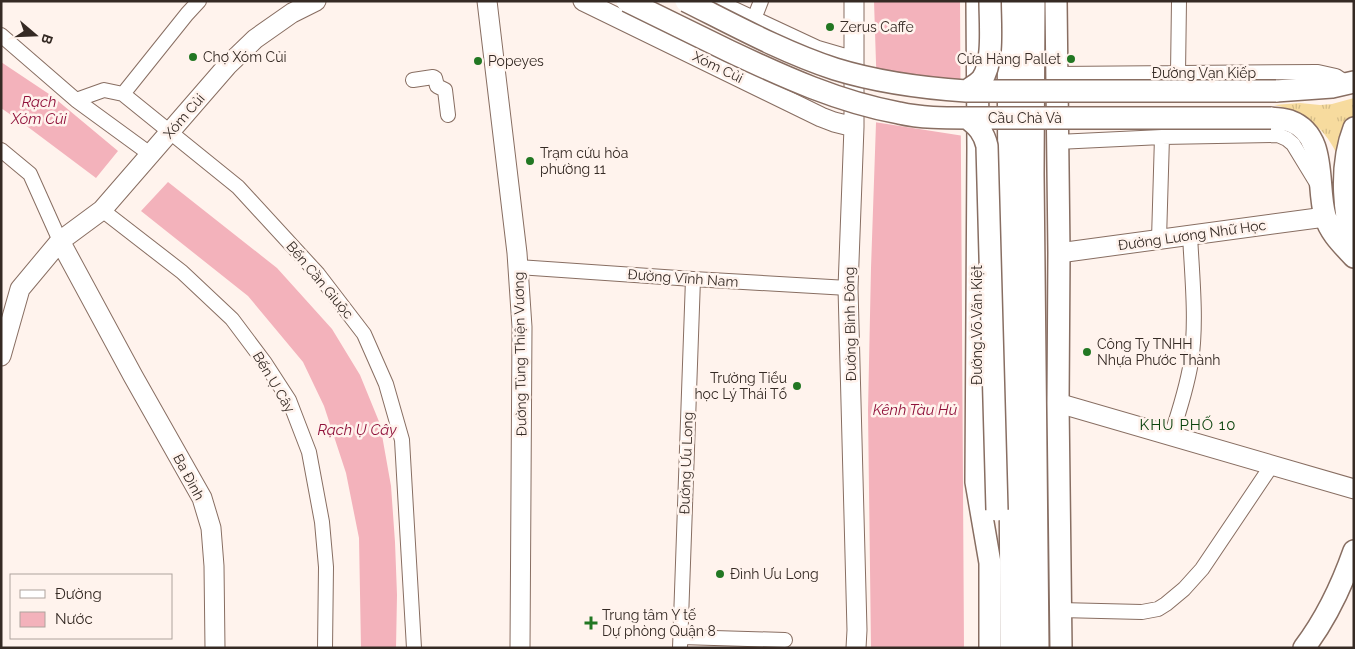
<svg xmlns="http://www.w3.org/2000/svg" width="1355" height="649" font-family="Raleway,sans-serif">
<defs>
<pattern id="grass-tufts" width="24" height="20" patternUnits="userSpaceOnUse" patternTransform="scale(1.25)"><rect width="24" height="20" fill="#f7db9e"/><path d="M3 7l-1-3M5 7V3M7 7l1-3M15 17l-1-3M17 17v-4M19 17l1-3" fill="none" stroke="#d4bc88"/></pattern>
</defs>
<rect width="100%" height="100%" fill="#fff3ed"/>
<path fill="url(#grass-tufts)" d="M 1354,98 L 1354,114 L 1348,127 L 1339,159 C 1327,129 1304,111 1274,105 L 1300,103 L 1320,105 L 1332,104 Z"/>
<path fill="#f3b2bb" d="M 874,1 L 960,1 L 964,648 L 871,648 L 868,410 L 871,268 L 877,94 Z
M 1,62 L 52,96 L 118,151 L 96,178 L 24,124 L 1,108 Z
M 168,182 L 277,268 L 332,329 L 360,375 L 380,424 L 391,486 L 395,542 L 397,595 L 396,648 L 361,648 L 359,538 L 346,473 L 324,406 L 303,362 L 248,296 L 141,211 Z"/>
<path fill="#fff3ed" d="M 873,68 L 963,82 L 964,136 L 874,122 L 874,94 Z"/>
<g fill="none" stroke-linecap="round" stroke-linejoin="round">
<g stroke="#886e62" stroke-width="16">
<path id="street" d="M 717,1 L 818,48 L 842,55 L 853,56
M 754,19 L 761,1
M 1,35 L 76,100 L 104,90 L 123,94 L 238,187 L 318,274 L 364,334 L 386,384 L 402,440 L 414,648
M 1178,73 L 1179,1
M 1057,74 L 1318,72 L 1336,76 L 1348,84
M 413,80 L 433,77 L 435,78 L 437,86 L 445,90 L 448,115
M 123,94 L 187,14 L 199,1
M 76,100 L 150,154
M 1057,142 L 1162,137 L 1278,135 L 1287,139 L 1293,144 L 1318,185
M 1,150 L 30,174 L 60,241
M 102,210 L 182,272 L 232,319 L 265,363 L 289,400 L 309,452 L 322,522 L 326,567 L 325,648
M 1159,239 L 1162,137
M 518,267 L 693,279 L 848,288
M 1171,436 C 1179,412 1187,387 1191,362 C 1197,321 1192,276 1190,235
M 1060,610 L 1142,612 L 1158,609 L 1166,604 L 1184,589 L 1202,569 L 1272,465
M 681,637 L 785,640
M 680,648 L 693,279"/>
</g>
<g stroke="#886e62" stroke-width="21">
<path id="secondary" d="M 487,1 L 517,253 L 522,327 L 520,648
M 583,1 L 821,117 L 834,122 L 854,127
M 854,1 L 854,127 L 848,288 L 857,630 L 856,648
M 60,241 L 133,376 L 202,498 L 211,528 L 214,566 L 215,648
M 1059,253 L 1325,217
M 1,356 L 20,289 L 60,241 L 102,210 L 227,66 L 255,39 L 292,13 L 316,1
M 1058,403 L 1354,489"/>
</g>
<g stroke="#886e62" stroke-width="24">
<path id="primary" d="M 977,1 L 978,148 L 976,482 L 990,563 L 990,648
M 1056,1 L 1059,253 L 1058,403 L 1061,648
M 1276,91 L 1332,87 L 1354,82
M 1271,118 C 1277,119 1284,119 1290,121 C 1328,135 1316,185 1325,216 C 1330,233 1342,244 1354,257
M 1354,257 C 1345,215 1338,169 1354,128
M 1304,648 C 1326,619 1342,585 1354,551"/>
</g>
<g stroke="#886e62" stroke-width="28">
<path id="highway" d="M 1010,1 L 1013,648
M 1032,1 L 1031,174 L 1036,648"/>
</g>
<use href="#street" stroke="#fff" stroke-width="14"/>
<use href="#secondary" stroke="#fff" stroke-width="19"/>
<use href="#primary" stroke="#fff" stroke-width="21"/>
<use href="#highway" stroke="#fff" stroke-width="25"/>
<g stroke="#886e62" stroke-width="24" stroke-linecap="butt">
<path id="primary-bridge" d="M 627,1 C 661,18 695,34 729,51 C 784,77 839,102 899,113 C 921,118 944,118 967,118 L 1271,118
M 686,1 C 734,25 783,52 835,69 C 877,82 922,88 966,91 L 1276,91
M 966,91 C 972,87 978,84 982,79 C 994,63 990,22 990,1
M 967,118 C 978,126 984,133 987,146 L 997,510"/>
</g>
<use href="#primary-bridge" stroke="#fff" stroke-width="21"/>
</g>
<g fill="#227723" stroke="#fff3ed" stroke-width="2">
<circle cx="830" cy="27" r="5"/>
<circle cx="193" cy="57" r="5"/>
<circle cx="1071" cy="59" r="5"/>
<circle cx="478" cy="61" r="5"/>
<circle cx="530" cy="161" r="5"/>
<circle cx="1087" cy="352" r="5"/>
<circle cx="797" cy="386" r="5"/>
<circle cx="720" cy="574" r="5"/>
<path d="M588.5 615.5h5v5h5v5h-5v5h-5v-5h-5v-5h5z"/>
</g>
<g text-anchor="middle" dominant-baseline="central" stroke-width="5" stroke-linejoin="round" paint-order="stroke">
<g font-size="14" fill="#352a24" stroke="#fff3ed" text-anchor="start">
<text x="840" y="27">Zerus Caffe</text>
<text x="203" y="57">Chợ Xóm Củi</text>
<text x="1061" y="59" text-anchor="end">Cửa Hàng Pallet</text>
<text x="488" y="61">Popeyes</text>
<text x="540" y="153">Trạm cứu hỏa<tspan x="540" dy="16">phường 11</tspan></text>
<text x="1097" y="344">Công Ty TNHH<tspan x="1097" dy="16">Nhựa Phước Thành</tspan></text>
<text x="787" y="378" text-anchor="end">Trường Tiểu<tspan x="787" dy="16">học Lý Thái Tổ</tspan></text>
<text x="730" y="574">Đình Ưu Long</text>
<text x="602" y="615">Trung tâm Y tế<tspan x="602" dy="16">Dự phòng Quận 8</tspan></text>
</g>
<g font-size="14" fill="#352a24" stroke="#fff3ed">
<text transform="translate(718 67) rotate(26)">Xóm Củi</text>
<text x="1204" y="73">Đường Vạn Kiếp</text>
<text transform="translate(184 116) rotate(-49)">Xóm Củi</text>
<text x="1025" y="118">Cầu Chà Và</text>
<text transform="translate(1192 235) rotate(-8)">Đường Lương Nhữ Học</text>
<text transform="translate(683 278) rotate(4)">Đường Vĩnh Nam</text>
<text transform="translate(320 280) rotate(50)">Bến Cần Giuộc</text>
<text transform="translate(850 324) rotate(-91)">Đường Bình Đông</text>
<text transform="translate(977 325) rotate(-90)">Đường Võ Văn Kiệt</text>
<text transform="translate(520 354) rotate(-91)">Đường Tùng Thiện Vương</text>
<text transform="translate(274 382) rotate(59)">Bến Ụ Cây</text>
<text transform="translate(686 463) rotate(-88)">Đường Ưu Long</text>
<text transform="translate(189 477) rotate(62)">Ba Đình</text>
</g>
<g font-size="15" font-style="italic" fill="#90123b" stroke="#fff3ed">
<text x="39" y="102">Rạch<tspan x="39" dy="17">Xóm Củi</tspan></text>
<text x="915" y="410">Kênh Tàu Hủ</text>
<text x="357" y="430">Rạch Ụ Cây</text>
</g>
<g font-size="15" letter-spacing="1" fill="#0b430d" stroke="#fff3ed">
<text x="1188" y="425">KHU PHỐ 10</text>
</g>
</g>
<rect width="1355" height="649" fill="none" stroke="#352a24" stroke-width="5"/>
<rect x="10" y="574" width="162" height="65" fill="#fff3ed" stroke="#aea39d"/>
<rect x="20" y="590" width="25" height="8" fill="#ffffff" stroke="#aea39d"/>
<text x="55" y="599" font-size="15" fill="#352a24">Đường</text>
<rect x="20" y="612" width="25" height="15" fill="#f3b2bb" stroke="#aea39d"/>
<text x="55" y="624" font-size="15" fill="#352a24">Nước</text>
<g transform="translate(35 35) rotate(109)" stroke="#fff3ed" stroke-width="4" paint-order="stroke">
<path d="M0-4L9 19L0 12L-9 19Z" fill="#352a24"/>
<text y="-8" font-size="14" font-weight="bold" text-anchor="middle" fill="#352a24">B</text>
</g>
</svg>
